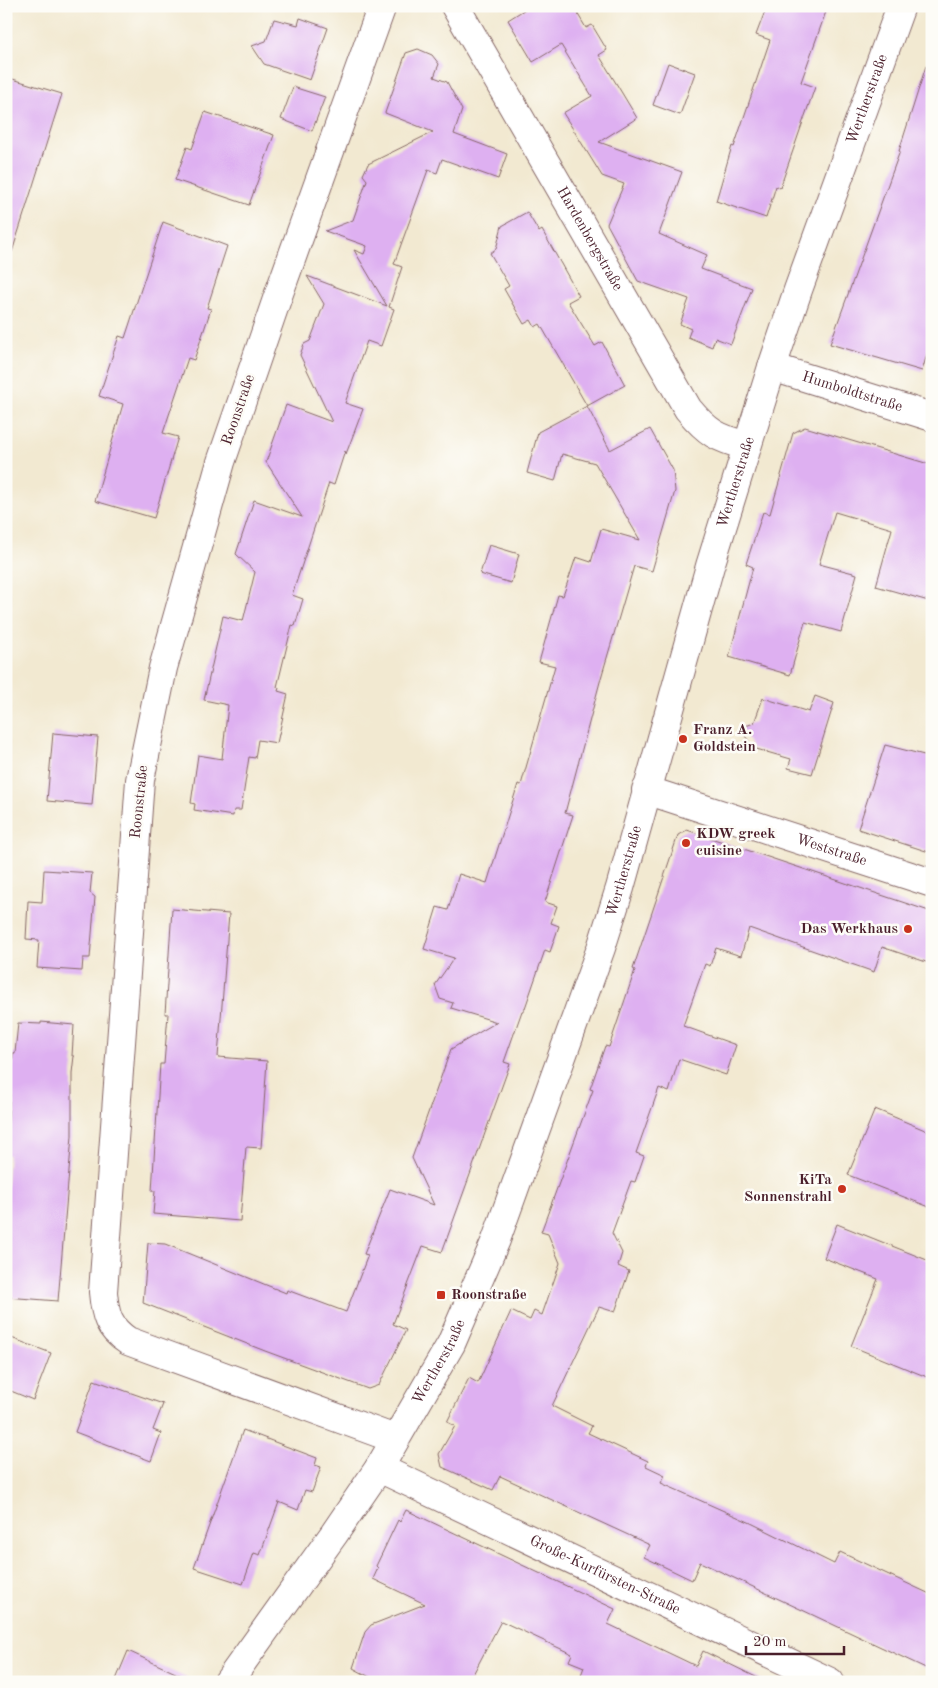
<svg xmlns="http://www.w3.org/2000/svg" width="938" height="1688" font-family="'Old Standard TT',serif">
<rect width="100%" height="100%" fill="#fdfcf7"/>
<filter id="ink" filterUnits="userSpaceOnUse"><feTurbulence type="fractalNoise" baseFrequency=".02" numOctaves="2"/><feDisplacementMap in="SourceGraphic" scale="10" xChannelSelector="R" yChannelSelector="G"/><feConvolveMatrix kernelMatrix="1 2 1 2 8 2 1 2 1" color-interpolation-filters="sRGB"/></filter>
<filter id="wash" filterUnits="userSpaceOnUse"><feTurbulence type="fractalNoise" baseFrequency=".0096" numOctaves="4" result="noise"/><feDisplacementMap in="SourceGraphic" scale="20" xChannelSelector="R" yChannelSelector="G"/><feGaussianBlur stdDeviation="1.12" result="paint"/><feColorMatrix in="noise" values="0 0 0 0 0 0 0 0 0 0 0 0 0 0 0 0 0 1.4 0 .05"/><feComposite in="paint" operator="in"/></filter>
<g filter="url(#wash)">
<rect width="100%" height="100%" fill="#f2e9d1"/>
<g id="blocks">
<path fill="#deb0f1" d="M 530,6 L 573,6 L 586,28 L 592,25 L 607,50 L 599,55 L 637,118 L 599,142 L 682,172 L 659,234 L 707,255 L 701,269 L 752,288 L 731,344 L 715,338 L 712,347 L 688,337 L 691,329 L 680,324 L 689,299 L 638,281 L 607,224 L 624,184 L 602,176 L 563,113 L 592,96 L 561,45 L 533,62 L 508,20 Z
M 767,6 L 828,6 L 801,82 L 815,87 L 780,188 L 776,186 L 766,218 L 716,201 L 732,146 L 734,147 L 770,40 L 756,35 Z
M 300,18 L 328,28 L 310,80 L 264,64 L 252,46 L 266,41 L 274,19 L 298,25 Z
M 418,49 L 432,55 L 439,64 L 434,77 L 447,82 L 462,110 L 454,134 L 507,154 L 498,179 L 442,159 L 437,173 L 428,170 L 394,264 L 402,267 L 389,307 L 394,309 L 381,346 L 367,341 L 345,403 L 363,409 L 346,454 L 345,451 L 334,485 L 329,483 L 292,595 L 303,599 L 295,626 L 292,625 L 277,687 L 279,688 L 278,691 L 288,694 L 277,743 L 258,740 L 255,758 L 249,757 L 241,810 L 234,810 L 233,816 L 194,810 L 195,804 L 191,803 L 198,755 L 222,759 L 228,705 L 204,700 L 223,616 L 243,621 L 255,572 L 236,554 L 254,500 L 302,517 L 266,462 L 286,405 L 332,422 L 300,355 L 304,344 L 310,341 L 324,304 L 307,276 L 387,306 L 354,250 L 364,254 L 367,246 L 325,231 L 353,220 L 367,180 L 363,175 L 368,164 L 433,132 L 385,113 L 406,53 Z
M 668,63 L 695,73 L 680,115 L 653,105 Z
M 926,66 L 932,67 L 932,338 L 922,371 L 830,344 L 900,151 L 899,151 Z
M 6,77 L 62,94 L 12,252 L 6,251 Z
M 293,87 L 325,97 L 312,131 L 281,119 Z
M 205,112 L 274,135 L 249,205 L 175,180 L 187,147 L 192,149 Z
M 527,212 L 539,232 L 542,230 L 579,296 L 568,302 L 595,346 L 602,342 L 625,385 L 587,406 L 540,324 L 535,327 L 531,320 L 524,324 L 504,289 L 509,286 L 490,253 L 496,249 L 502,226 Z
M 163,222 L 227,246 L 207,308 L 211,309 L 194,360 L 188,358 L 163,433 L 178,437 L 154,518 L 95,501 L 123,404 L 99,396 L 119,336 L 125,338 Z
M 587,406 L 610,450 L 650,429 L 673,470 L 675,491 L 652,571 L 634,566 L 601,678 L 565,813 L 573,815 L 545,902 L 557,906 L 551,923 L 559,926 L 550,952 L 545,950 L 524,1011 L 522,1011 L 504,1062 L 510,1064 L 442,1252 L 423,1246 L 393,1324 L 406,1330 L 379,1385 L 368,1389 L 265,1351 L 143,1303 L 148,1243 L 165,1244 L 286,1293 L 287,1290 L 346,1312 L 368,1255 L 364,1254 L 390,1189 L 434,1205 L 412,1158 L 451,1049 L 497,1022 L 451,1008 L 453,1003 L 440,999 L 435,985 L 454,958 L 424,949 L 437,907 L 448,910 L 459,874 L 487,883 L 518,784 L 521,785 L 555,666 L 539,662 L 558,595 L 563,596 L 576,557 L 591,562 L 601,529 L 640,540 L 595,463 L 562,454 L 555,481 L 527,473 L 538,432 Z
M 805,427 L 932,465 L 932,602 L 876,586 L 892,529 L 835,512 L 819,564 L 857,574 L 841,632 L 805,622 L 790,675 L 729,657 L 753,567 L 746,564 L 763,512 L 770,514 L 793,433 Z
M 489,545 L 519,554 L 511,583 L 480,574 Z
M 815,696 L 834,703 L 812,774 L 788,768 L 791,759 L 753,748 L 740,728 L 754,723 L 763,698 L 809,712 Z
M 53,733 L 98,737 L 92,805 L 47,801 Z
M 885,745 L 932,757 L 932,853 L 858,829 Z
M 687,830 L 932,912 L 932,964 L 882,947 L 874,972 L 749,928 L 741,956 L 716,948 L 710,966 L 705,964 L 683,1026 L 736,1045 L 726,1075 L 679,1059 L 669,1092 L 659,1088 L 636,1153 L 644,1156 L 635,1182 L 631,1181 L 612,1233 L 622,1253 L 618,1266 L 629,1271 L 615,1312 L 599,1307 L 552,1406 L 592,1426 L 588,1433 L 648,1461 L 646,1466 L 665,1475 L 661,1483 L 751,1523 L 834,1564 L 840,1552 L 932,1595 L 932,1671 L 700,1562 L 692,1580 L 644,1557 L 650,1545 L 500,1476 L 493,1490 L 442,1467 L 439,1454 L 455,1426 L 447,1422 L 469,1378 L 478,1383 L 511,1311 L 530,1320 L 534,1311 L 542,1315 L 560,1263 L 548,1234 L 541,1232 L 593,1090 L 590,1089 L 605,1046 L 609,1047 L 635,970 L 633,969 L 678,835 Z
M 44,870 L 92,873 L 90,893 L 95,897 L 90,958 L 83,958 L 82,971 L 37,968 L 39,940 L 26,939 L 28,901 L 42,902 Z
M 172,909 L 229,914 L 218,1057 L 267,1061 L 261,1148 L 246,1147 L 240,1221 L 153,1214 L 155,1191 L 152,1191 L 160,1064 L 164,1064 L 168,1014 L 165,1014 Z
M 41,1022 L 74,1025 L 72,1056 L 74,1056 L 72,1073 L 72,1136 L 58,1301 L 6,1297 L 6,1196 L 9,1155 L 6,1155 L 6,1143 L 13,1053 L 15,1053 L 18,1023 L 41,1024 Z
M 875,1109 L 932,1133 L 932,1208 L 848,1175 Z
M 837,1224 L 932,1262 L 932,1379 L 851,1346 L 878,1279 L 824,1258 Z
M 6,1336 L 51,1353 L 33,1400 L 6,1389 Z
M 94,1380 L 163,1404 L 153,1430 L 161,1433 L 151,1461 L 75,1432 Z
M 243,1430 L 317,1458 L 315,1465 L 321,1467 L 312,1492 L 305,1490 L 298,1510 L 279,1502 L 260,1555 L 254,1553 L 243,1584 L 194,1568 Z
M 406,1510 L 615,1609 L 608,1624 L 696,1666 L 703,1651 L 766,1682 L 597,1682 L 581,1675 L 584,1667 L 569,1661 L 572,1654 L 501,1621 L 469,1682 L 379,1682 L 353,1668 L 365,1632 L 371,1625 L 425,1604 L 373,1579 L 378,1568 L 376,1566 L 398,1520 L 400,1522 Z
M 128,1651 L 195,1682 L 115,1682 Z"/>
</g>
</g>
<g filter="url(#ink)">
<use href="#blocks" fill-opacity="0" stroke="#856665" stroke-width="1"/>
<g fill="none" stroke-linecap="round" stroke-linejoin="round">
<g stroke="#856665" stroke-width="30">
<g id="street">
<path d="M 382,6 L 278,296 L 221,462 L 163,668 L 140,780 L 103,1292 C 105,1315 108,1328 128,1341 L 395,1439"/>
<path id="s1" d="M 455,6 L 688,409 C 708,433 717,438 747,446"/>
<path id="s2" d="M 772,367 L 932,417"/>
<path id="s3" d="M 646,790 L 932,883"/>
<path id="s4" d="M 379,1468 L 830,1682"/>
<path id="s5" d="M 228,1682 L 334,1534 L 379,1468 L 451,1344 L 496,1240 L 601,948 L 620,888 L 710,566 L 772,367 L 798,290 L 901,6"/>
</g>
</g>
<use href="#street" stroke="#fff" stroke-width="28"/>
</g>
</g>
<g fill="#c8321e" stroke="#fdfcf7" stroke-width="2">
<circle cx="683" cy="739" r="5"/>
<circle cx="686" cy="843" r="5"/>
<circle cx="908" cy="929" r="5"/>
<circle cx="842" cy="1189" r="5"/>
<rect x="436" y="1290" width="10" height="10" rx="2.5"/>
</g>
<g text-anchor="middle" dominant-baseline="central" stroke-width="5" stroke-linejoin="round" paint-order="stroke">
<g font-size="15" fill="#4a1f2b" stroke="#fdfcf7">
<text stroke="none"><textPath href="#s5" startOffset="1719">Wertherstraße</textPath></text>
<text stroke="none"><textPath href="#s1" startOffset="269">Hardenbergstraße</textPath></text>
<text stroke="none"><textPath href="#s2" startOffset="84">Humboldtstraße</textPath></text>
<text transform="translate(239 410) rotate(-71)">Roonstraße</text>
<text stroke="none"><textPath href="#s5" startOffset="1314">Wertherstraße</textPath></text>
<text transform="translate(140 802) rotate(-84)">Roonstraße</text>
<text stroke="none"><textPath href="#s3" startOffset="195">Weststraße</textPath></text>
<text stroke="none"><textPath href="#s5" startOffset="909">Wertherstraße</textPath></text>
<text stroke="none"><textPath href="#s5" startOffset="384">Wertherstraße</textPath></text>
<text stroke="none"><textPath href="#s4" startOffset="250">Große-Kurfürsten-Straße</textPath></text>
</g>
<g font-size="15" font-weight="bold" fill="#4a1f2b" stroke="#fdfcf7" text-anchor="start">
<text x="693" y="730">Franz A.<tspan x="693" dy="17">Goldstein</tspan></text>
<text x="696" y="834">KDW greek<tspan x="696" dy="17">cuisine</tspan></text>
<text x="898" y="929" text-anchor="end">Das Werkhaus</text>
<text x="832" y="1180" text-anchor="end">KiTa<tspan x="832" dy="17">Sonnenstrahl</tspan></text>
<text x="451" y="1295">Roonstraße</text>
</g>
</g>
<rect width="938" height="1688" fill="none" stroke="#fdfcf7" stroke-width="25"/>
<path d="M746 1646v8h98v-8" fill="none" stroke="#4a1f2b" stroke-width="2.5"/>
<text x="753" y="1646" font-size="15" fill="#4a1f2b" stroke="#fdfcf7" stroke-width="4" paint-order="stroke">20 m</text>
</svg>
